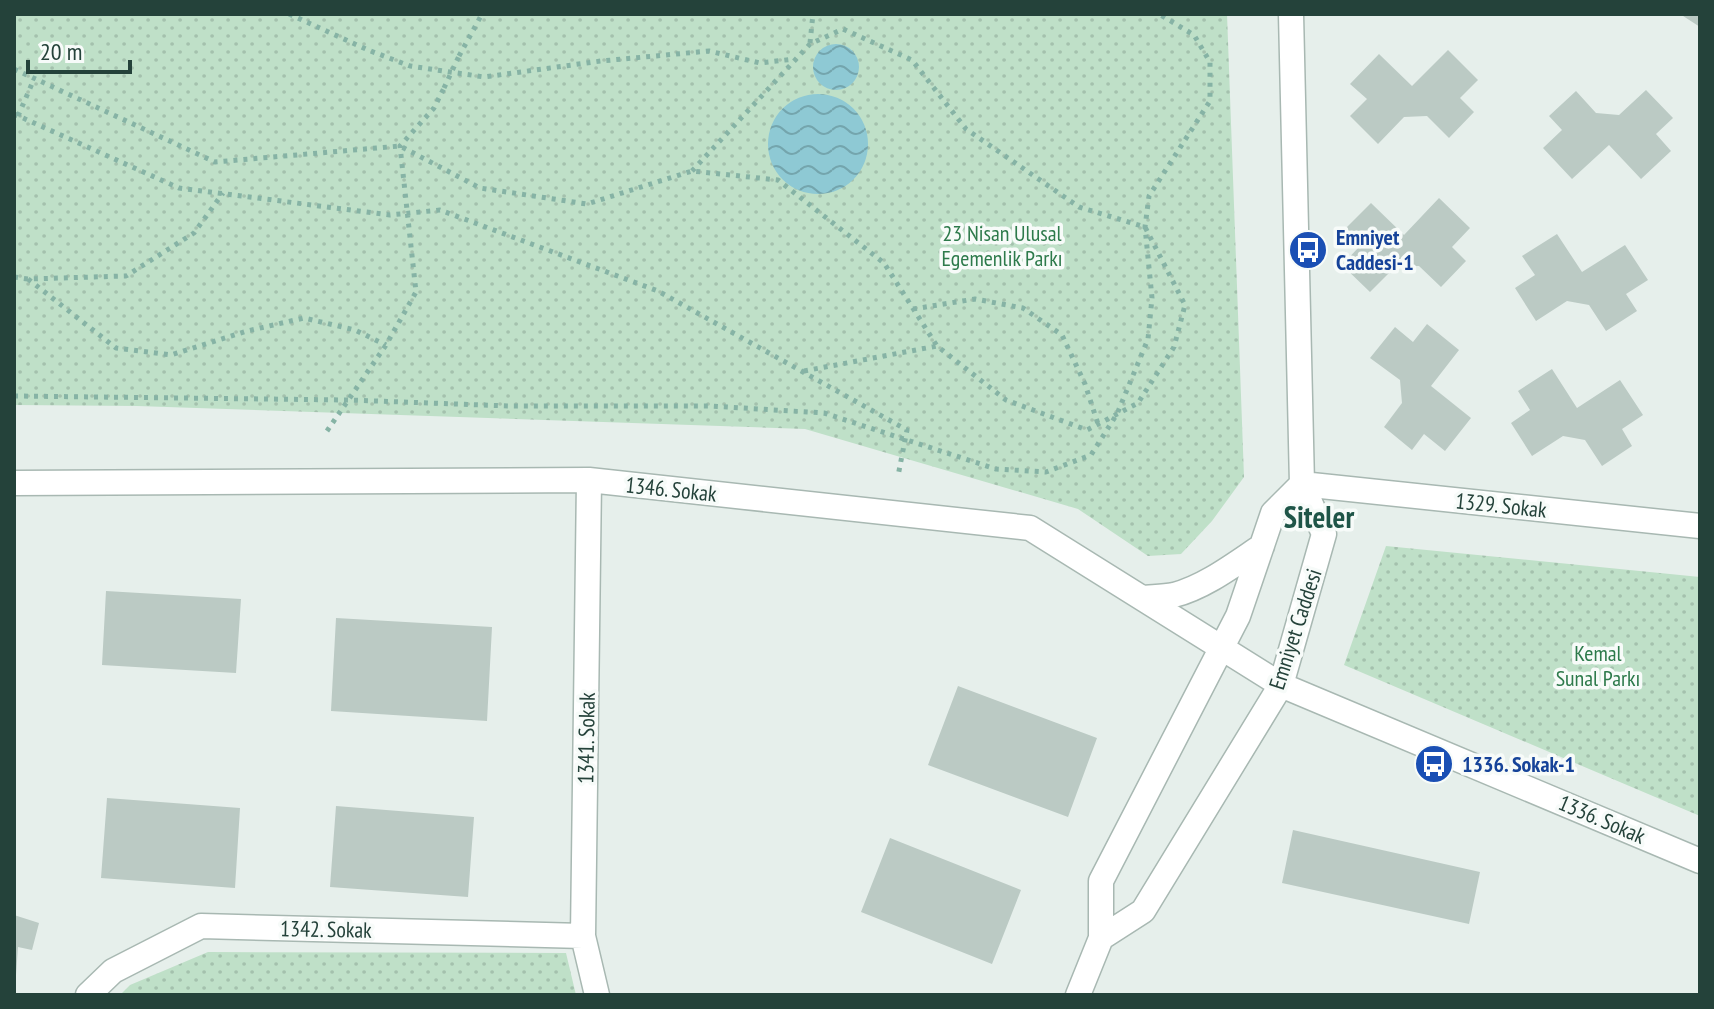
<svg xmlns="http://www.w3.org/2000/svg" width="1714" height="1009" font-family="'PT Sans Narrow',sans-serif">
<defs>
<pattern id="park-dots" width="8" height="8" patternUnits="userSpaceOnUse" patternTransform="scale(2)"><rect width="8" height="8" fill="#bfe0c8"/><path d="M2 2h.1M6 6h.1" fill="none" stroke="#a4c1ad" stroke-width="1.8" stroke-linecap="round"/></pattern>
<pattern id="water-waves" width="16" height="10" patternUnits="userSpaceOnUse" patternTransform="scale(2)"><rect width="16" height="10" fill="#8ec9d4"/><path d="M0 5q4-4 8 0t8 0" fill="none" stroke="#74a5ad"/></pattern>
</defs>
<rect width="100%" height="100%" fill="#e6efeb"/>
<path fill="url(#park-dots)" d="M 14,14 L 1227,14 L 1244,477 L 1212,521 L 1181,554 L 1148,556 L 1078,509 L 805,429 L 137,406 L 14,405 Z
M 1386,546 L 1700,577 L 1700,816 L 1344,665 Z
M 208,952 L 566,953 L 576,995 L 120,995 L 130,985 Z"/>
<path fill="url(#water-waves)" d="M813 67a23 23 0 1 1 46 0a23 23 0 1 1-46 0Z
M768 144a50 50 0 1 1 100 0a50 50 0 1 1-100 0Z"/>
<path fill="#bbcac4" d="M 1680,14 L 1700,14 L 1700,27 Z
M 1448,50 L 1478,80 L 1460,98 L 1474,112 L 1449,138 L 1427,116 L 1404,117 L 1378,144 L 1350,116 L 1367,99 L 1350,84 L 1379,54 L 1412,86 Z
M 1646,90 L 1673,118 L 1656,134 L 1671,151 L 1641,179 L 1609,145 L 1572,179 L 1543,148 L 1562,130 L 1549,116 L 1576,91 L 1596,113 L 1619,115 Z
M 1439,198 L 1470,228 L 1452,247 L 1466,261 L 1441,287 L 1419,266 L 1396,266 L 1370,292 L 1342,265 L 1358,248 L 1342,232 L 1371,203 L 1404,235 Z
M 1557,234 L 1582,272 L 1625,245 L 1648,280 L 1626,294 L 1637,311 L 1606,331 L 1589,305 L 1567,301 L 1536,321 L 1515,288 L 1535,275 L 1522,256 Z
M 1427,324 L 1459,350 L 1431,386 L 1471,418 L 1445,451 L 1424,434 L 1412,450 L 1384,427 L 1402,403 L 1400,380 L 1370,358 L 1395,327 L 1413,342 Z
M 1552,369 L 1577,408 L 1620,380 L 1643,415 L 1622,429 L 1632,446 L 1602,466 L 1585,440 L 1563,436 L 1532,456 L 1511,423 L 1530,410 L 1518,391 Z
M 106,591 L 241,599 L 236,673 L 102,665 Z
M 336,618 L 492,627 L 487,721 L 331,711 Z
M 958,686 L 1097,738 L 1068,817 L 928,765 Z
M 107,798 L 240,808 L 235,888 L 101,878 Z
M 336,806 L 474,817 L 468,897 L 330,887 Z
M 1293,830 L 1480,872 L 1469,924 L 1282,883 Z
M 890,838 L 1021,890 L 992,964 L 861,912 Z
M 14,915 L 39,923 L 32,950 L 18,947 L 16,975 L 14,975 Z"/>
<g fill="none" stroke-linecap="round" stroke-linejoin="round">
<g stroke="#a8b8b2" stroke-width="27">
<path id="minor" d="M 589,480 L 583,936 L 597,995
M 14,483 L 589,480 L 1030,528 L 1281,685 L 1700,861
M 1302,484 L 1700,526
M 1142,598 C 1152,597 1164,597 1174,595 C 1205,587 1235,564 1262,546
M 1101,938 L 1101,881 L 1238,616 L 1273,513 L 1302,484
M 88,995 L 113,971 L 201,926 L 583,936
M 1078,995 L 1101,938 L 1143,911 L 1281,685 L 1324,534 L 1302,484 L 1291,14"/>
</g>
<path stroke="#86b3a5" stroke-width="5" stroke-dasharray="4 6" stroke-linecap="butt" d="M 289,14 L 368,50 L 410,66 L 484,77 L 601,61 L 709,51 L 760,63 L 794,59
M 810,43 L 813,14
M 459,56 L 482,14
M 14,69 L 215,162 L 400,146 L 480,188 L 587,204 L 692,171 L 778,180 L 884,263 L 937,346 L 1006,400 L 1087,430 L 1138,403 L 1174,347 L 1185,305 L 1145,227 L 1079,207 L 966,129 L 912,60 L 843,29 L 810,44 L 692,171
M 14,114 L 179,188 L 390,215 L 440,210 L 658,291 L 907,430 L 898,476
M 18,116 L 34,79
M 14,277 L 28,279 L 126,276 L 194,233 L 223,193
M 28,279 L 116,348 L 171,355 L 247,331 L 304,318 L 355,330 L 386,345
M 913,309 L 975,299 L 1023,308 L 1062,335 L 1085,384 L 1098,424
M 804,371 L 937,346
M 14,396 L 348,400 L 510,406 L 711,406 L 824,413 L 996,469 L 1046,472 L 1091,455 L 1117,414 L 1148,339 L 1152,298 L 1145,227 L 1149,196 L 1210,101 L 1210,62 L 1194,35 L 1159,14
M 327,431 L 386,345 L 416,292 L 400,146 L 434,108 L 444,88"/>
<use href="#minor" stroke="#fff" stroke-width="24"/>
<path stroke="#86b3a5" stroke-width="5" stroke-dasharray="4 6" stroke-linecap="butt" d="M 444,88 L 459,56"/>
</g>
<defs>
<g id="bus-disc" transform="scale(2)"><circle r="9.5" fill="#1a4fb4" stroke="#f7fbf9"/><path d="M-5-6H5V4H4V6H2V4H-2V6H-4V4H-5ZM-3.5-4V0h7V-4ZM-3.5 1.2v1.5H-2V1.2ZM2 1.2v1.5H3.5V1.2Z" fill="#fff"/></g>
</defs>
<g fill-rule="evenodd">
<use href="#bus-disc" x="1308" y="250"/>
<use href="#bus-disc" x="1434" y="764"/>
</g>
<g text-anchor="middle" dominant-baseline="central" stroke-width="7" stroke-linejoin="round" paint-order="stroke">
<g font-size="22" fill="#2d7a4b" stroke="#f7fbf9">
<text x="1002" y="233">23 Nisan Ulusal<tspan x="1002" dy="25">Egemenlik Parkı</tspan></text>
<text x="1598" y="653">Kemal<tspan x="1598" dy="25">Sunal Parkı</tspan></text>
</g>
<g font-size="22" font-weight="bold" fill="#164399" stroke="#f7fbf9" text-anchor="start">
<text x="1336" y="237">Emniyet<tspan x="1336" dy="25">Caddesi-1</tspan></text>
<text x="1462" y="764">1336. Sokak-1</text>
</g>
<g font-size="22" fill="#24423a" stroke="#f7fbf9">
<text transform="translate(671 489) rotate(6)">1346. Sokak</text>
<text transform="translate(1501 505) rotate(6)">1329. Sokak</text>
<text transform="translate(1295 629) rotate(-72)">Emniyet Caddesi</text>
<text transform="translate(586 738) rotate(-89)">1341. Sokak</text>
<text transform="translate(1602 819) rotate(23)">1336. Sokak</text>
<text transform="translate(326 929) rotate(1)">1342. Sokak</text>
</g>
<g font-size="30" font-weight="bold" fill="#1f5548" stroke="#f7fbf9">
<text x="1319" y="516">Siteler</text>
</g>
</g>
<rect width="1714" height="1009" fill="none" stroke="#24423a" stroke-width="32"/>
<path d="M28 60v12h102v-12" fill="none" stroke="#24423a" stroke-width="4"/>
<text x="40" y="60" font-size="24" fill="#24423a" stroke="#f7fbf9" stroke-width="6" paint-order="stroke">20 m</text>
</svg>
